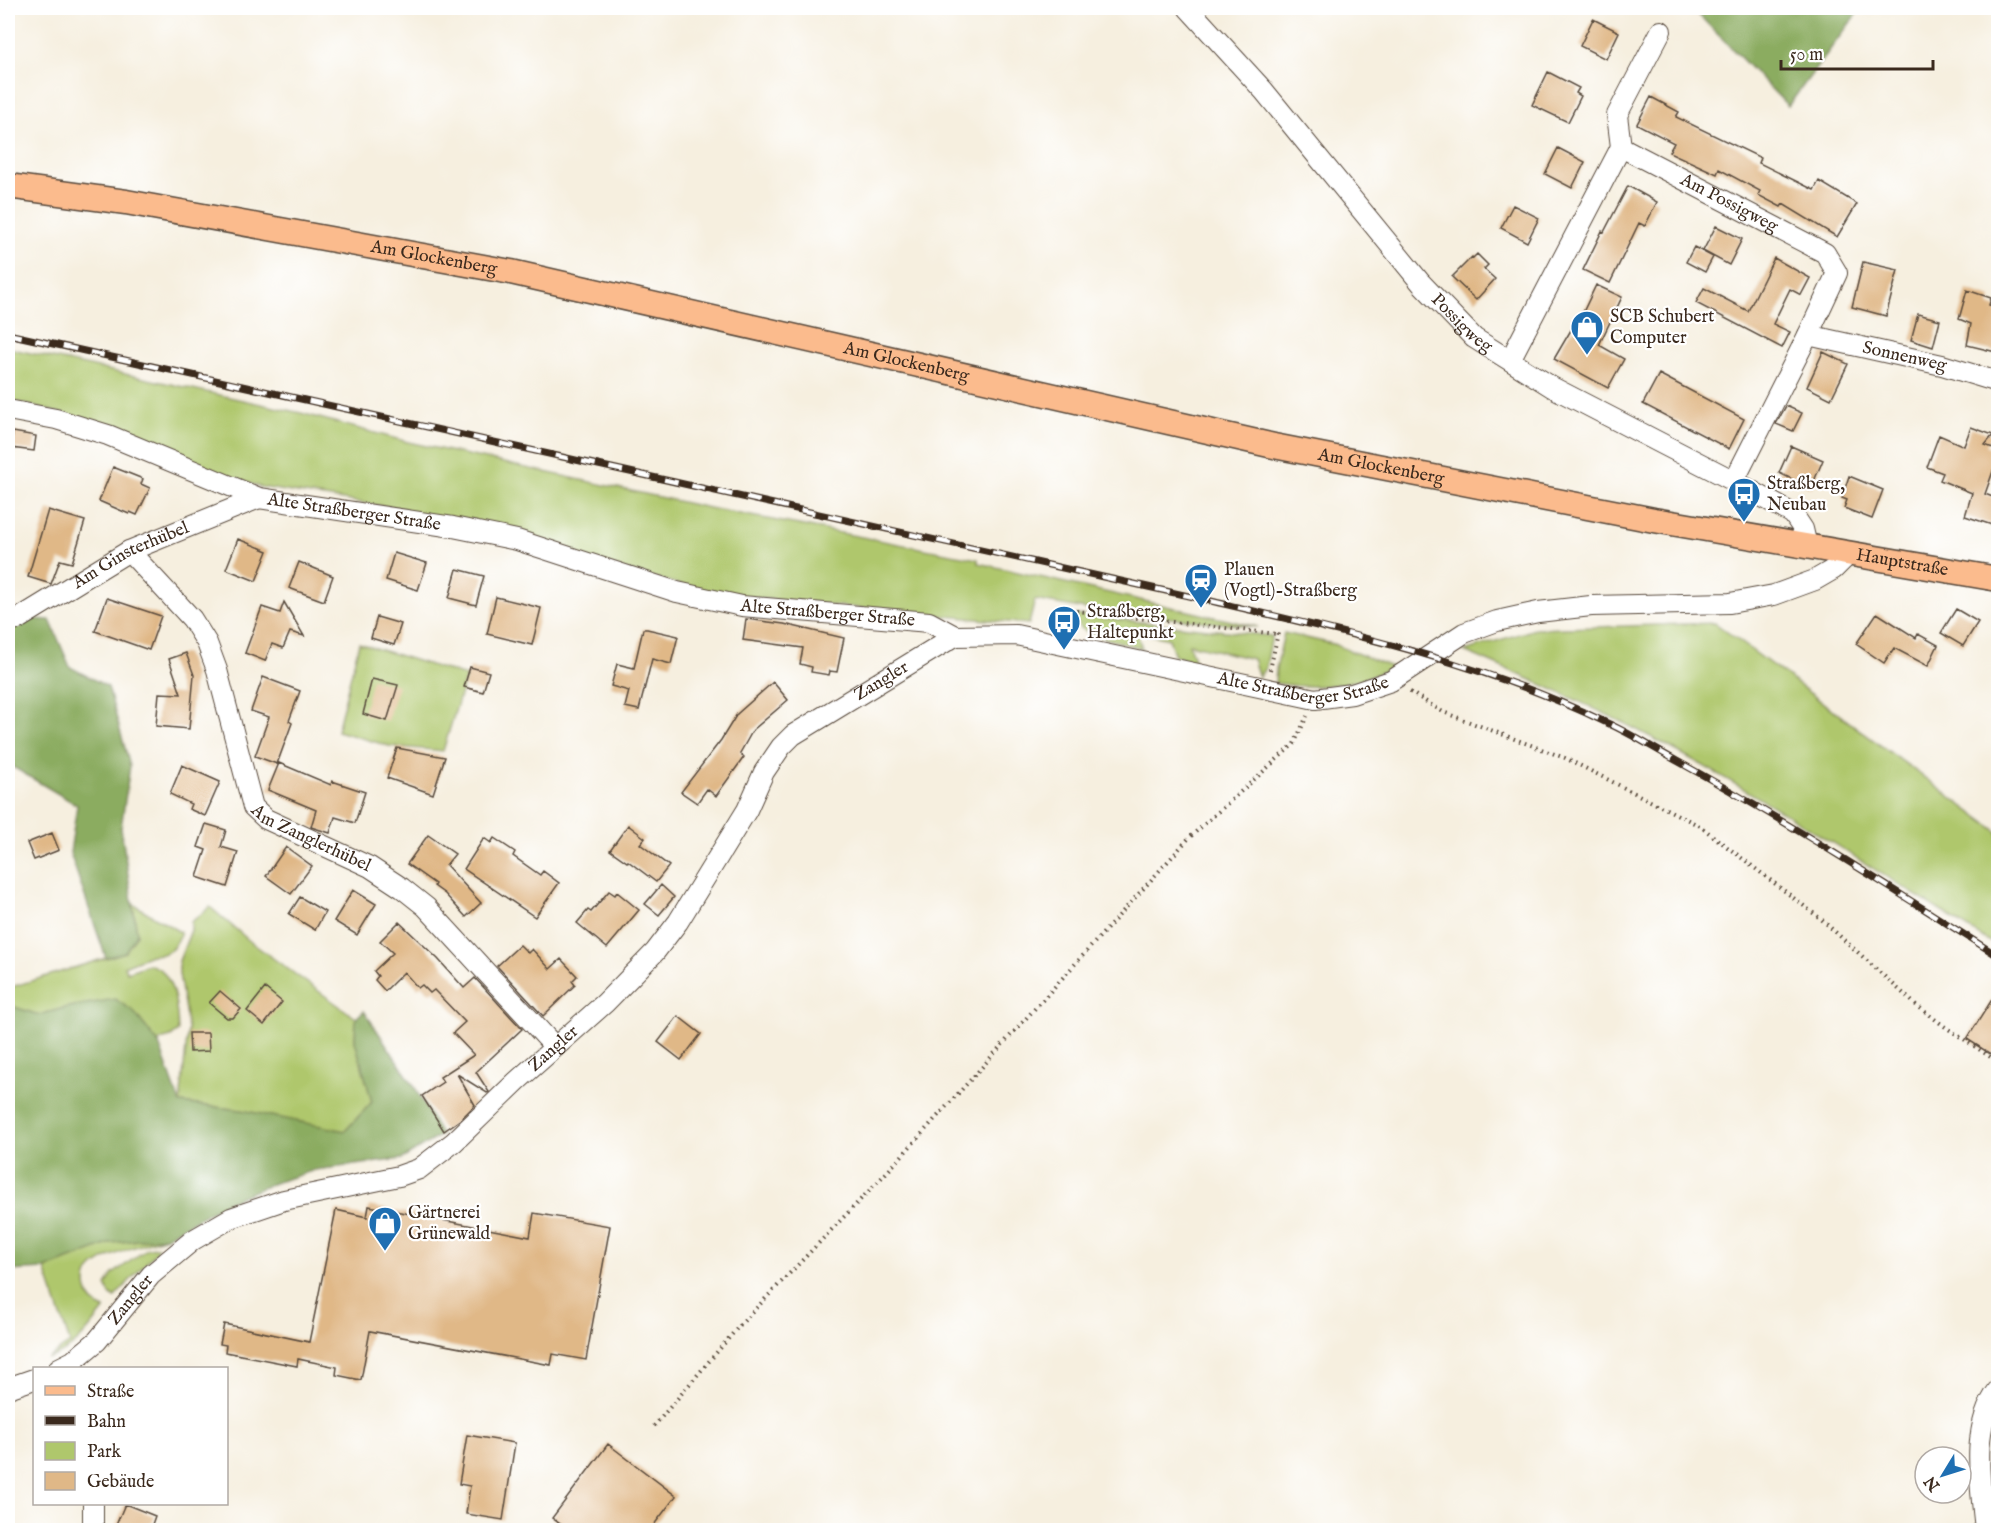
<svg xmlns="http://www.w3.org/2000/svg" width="2006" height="1538" font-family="'IM FELL English',serif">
<rect width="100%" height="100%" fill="#fff"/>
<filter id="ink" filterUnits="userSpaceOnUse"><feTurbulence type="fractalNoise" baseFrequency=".0167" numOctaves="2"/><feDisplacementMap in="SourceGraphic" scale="12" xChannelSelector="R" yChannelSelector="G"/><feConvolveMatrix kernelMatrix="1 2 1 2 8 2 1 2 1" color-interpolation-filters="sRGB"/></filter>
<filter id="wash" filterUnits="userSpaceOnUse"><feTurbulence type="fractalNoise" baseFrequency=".008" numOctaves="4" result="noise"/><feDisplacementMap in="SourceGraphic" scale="24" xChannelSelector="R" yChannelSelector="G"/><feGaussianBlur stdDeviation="1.35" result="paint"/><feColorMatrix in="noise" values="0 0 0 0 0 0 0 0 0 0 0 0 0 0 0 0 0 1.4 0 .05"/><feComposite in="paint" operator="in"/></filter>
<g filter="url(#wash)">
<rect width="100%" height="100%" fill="#f6efdf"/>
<path fill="#afc76c" stroke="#757845" stroke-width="1.5" d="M 8,348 L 301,413 L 408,442 L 709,508 L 978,559 L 978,563 L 1258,627 L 1085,609 L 1035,600 L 1029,624 L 744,597 L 707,592 L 401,509 L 260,487 L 195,464 L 95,422 L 8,400 Z
M 1076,615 L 1272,636 L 1266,667 L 1259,677 L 1253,659 L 1189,644 L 1195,662 L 1175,656 L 1169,639 L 1136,631 L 1142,648 C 1129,644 1090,636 1081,628 C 1076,624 1076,620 1076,615 Z
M 1715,623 L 1998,832 L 1998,947 C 1882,875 1767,798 1645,734 C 1586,703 1525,677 1464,651 L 1535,629 Z
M 1284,633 L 1333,644 L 1392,667 C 1355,686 1316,690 1275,683 L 1276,669 Z
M 359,643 L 466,676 L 443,751 L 389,746 L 337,731 Z
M 133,904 L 180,932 L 180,937 L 172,949 L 164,954 L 151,955 L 124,966 L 127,972 L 149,964 C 153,966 159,968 162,971 C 176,986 177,1012 178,1031 L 171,1037 L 160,1040 L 159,1044 L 133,1011 L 68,1007 L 39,1015 L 8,1005 L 8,988 L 125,952 L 137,934 Z
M 210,907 L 252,943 L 356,1018 L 355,1041 L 372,1102 L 345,1131 L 241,1110 L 180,1103 L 188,1029 L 179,974 L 179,961 L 191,930 L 191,922 Z
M 166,1237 C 148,1243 104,1255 92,1268 C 86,1274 85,1283 87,1290 C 89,1301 95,1305 105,1309 C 86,1332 77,1349 47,1359 L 70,1343 L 45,1269 L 111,1243 Z
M 158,1247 L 155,1253 L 114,1298 L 109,1293 L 106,1285 L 113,1274 L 148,1248 Z"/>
<path fill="#8bac60" stroke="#636b3f" stroke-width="1.5" d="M 1692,8 L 1861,8 L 1788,106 Z
M 32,619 L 50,620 L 70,667 L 108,687 L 130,766 L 121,828 L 137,934 L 125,952 L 106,958 L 70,853 L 77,805 L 8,764 L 8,627 Z
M 115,999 L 133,1011 L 159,1044 L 180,1103 L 241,1110 L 345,1131 L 372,1102 L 355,1041 L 356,1018 L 364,1011 L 414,1086 L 441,1135 L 402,1159 L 315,1170 L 274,1183 L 227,1202 L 166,1237 L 111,1243 L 45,1269 L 8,1271 L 8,1005 L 39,1015 L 68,1007 Z"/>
<g id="blocks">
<path fill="#e0b887" d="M 1593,19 L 1619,32 L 1606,59 L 1580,46 Z
M 1548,72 L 1579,88 L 1576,93 L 1581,96 L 1568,122 L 1532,105 Z
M 1651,97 L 1679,112 L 1676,117 L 1761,158 L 1759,163 L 1814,190 L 1819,181 L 1857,204 L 1837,237 L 1783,204 L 1781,207 L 1758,195 L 1760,191 L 1719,169 L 1717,174 L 1669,152 L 1674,143 L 1637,124 Z
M 1558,148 L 1585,162 L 1572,188 L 1545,174 Z
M 1628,186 L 1657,202 L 1645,226 L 1639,223 L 1610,283 L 1583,270 L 1602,231 L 1604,232 Z
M 1513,205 L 1539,218 L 1527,242 L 1501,228 Z
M 1716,226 L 1742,239 L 1729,265 L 1703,251 Z
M 1694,247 L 1713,257 L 1705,272 L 1686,262 Z
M 1477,254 L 1488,265 L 1484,269 L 1495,279 L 1476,300 L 1452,277 L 1472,257 L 1473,258 Z
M 1774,258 L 1810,278 L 1801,295 L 1790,289 L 1773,324 L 1790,332 L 1782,348 L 1696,303 L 1704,288 L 1748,311 Z
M 1863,262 L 1898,270 L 1886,316 L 1852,307 Z
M 1596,285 L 1622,297 L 1599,345 L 1624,359 L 1608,388 L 1554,359 L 1571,330 L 1574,331 Z
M 1967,290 L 1991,298 L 1989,305 L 1998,308 L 1998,343 L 1996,352 L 1967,345 L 1971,324 L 1959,319 Z
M 1918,314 L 1940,320 L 1933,347 L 1911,340 Z
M 1823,352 L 1848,364 L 1831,399 L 1807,387 Z
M 1659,374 L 1744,419 L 1729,449 L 1643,404 Z
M 1786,406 L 1802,413 L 1793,431 L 1776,424 Z
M 1971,427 L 1993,435 L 1985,445 L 1998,450 L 1998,457 L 1985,494 L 1998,499 L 1998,527 L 1965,516 L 1972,493 L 1940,480 L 1943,473 L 1927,467 L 1939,435 L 1964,446 Z
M 13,432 L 36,436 L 34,451 L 11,448 Z
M 1791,446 L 1823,460 L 1811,488 L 1779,473 Z
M 113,467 L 143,479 L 141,484 L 150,488 L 137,515 L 130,512 L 129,514 L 99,501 Z
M 1849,476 L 1883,490 L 1872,519 L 1844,508 L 1847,500 L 1842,498 Z
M 48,510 L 85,521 L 72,563 L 60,560 L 51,584 L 28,577 Z
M 238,539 L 268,551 L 256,581 L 226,569 Z
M 394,553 L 427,563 L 418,590 L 386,580 Z
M 299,562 L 333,576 L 324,601 L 289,588 Z
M 457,569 L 484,576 L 476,605 L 449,598 Z
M 496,597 L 541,608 L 532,645 L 487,634 Z
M 107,598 L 161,616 L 149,650 L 95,631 Z
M 284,602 L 304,636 L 290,632 L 283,648 L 272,644 L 265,661 L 245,653 L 262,607 L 280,613 Z
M 1956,609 L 1978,622 L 1963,646 L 1941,633 Z
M 1877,613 L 1916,638 L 1918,634 L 1938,645 L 1928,666 L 1894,648 L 1884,663 L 1856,644 Z
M 377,617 L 401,624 L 394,645 L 371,638 Z
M 746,619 L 784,624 L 844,638 L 837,672 L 830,671 L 829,675 L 811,672 L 812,667 L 800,664 L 803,648 L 743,640 Z
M 643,629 L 647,629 L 678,636 L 671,664 L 652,659 L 639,710 L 625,707 L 629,691 L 611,686 L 617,664 L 634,668 Z
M 186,653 L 194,675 L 189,729 L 156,726 L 159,693 L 181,694 L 169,659 Z
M 470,667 L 489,672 L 483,692 L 464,687 Z
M 263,677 L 300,691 L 289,721 L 292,723 L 277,764 L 255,756 L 269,717 L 251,711 Z
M 372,679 L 398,685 L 387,721 L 363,714 Z
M 773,682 L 788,700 L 753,730 L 740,753 L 744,757 L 716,796 L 707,789 L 697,803 L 681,792 L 721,740 L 737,714 Z
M 397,748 L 445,757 L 433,794 L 387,778 Z
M 279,763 L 331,785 L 332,781 L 365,792 L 355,823 L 335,817 L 330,833 L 311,827 L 316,810 L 268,790 Z
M 182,765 L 220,782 L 205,816 L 189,809 L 191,804 L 170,794 Z
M 206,824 L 226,830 L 221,847 L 238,852 L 227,887 L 197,877 L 206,850 L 198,847 Z
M 628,825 L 645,838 L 640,844 L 669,866 L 656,882 L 628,861 L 627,862 L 610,850 Z
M 52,833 L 59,850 L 34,860 L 27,843 Z
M 428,835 L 455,854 L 446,865 L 481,903 L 466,917 L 445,894 L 434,886 L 435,884 L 407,864 Z
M 484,838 L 491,843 L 494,838 L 515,852 L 513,856 L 540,875 L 543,871 L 559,883 L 535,917 L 464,869 Z
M 286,847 L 312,866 L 291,894 L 266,876 Z
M 661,885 L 674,897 L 659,915 L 645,904 Z
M 353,890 L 376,904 L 357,935 L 334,921 Z
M 609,891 L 615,895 L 617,892 L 639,910 L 607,948 L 577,923 L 588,910 L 591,912 Z
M 300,897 L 325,912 L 315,930 L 289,914 Z
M 399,922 L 438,959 L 464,988 L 475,978 L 522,1029 L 476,1072 L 489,1092 L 487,1093 L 457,1074 L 475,1105 L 461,1119 L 444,1131 L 422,1096 L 443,1082 L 440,1077 L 474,1055 L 453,1033 L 465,1022 L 434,990 L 430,993 L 422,985 L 418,988 L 404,972 L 385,991 L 375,980 L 378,976 L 374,971 L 393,953 L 380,941 Z
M 520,945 L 528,953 L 532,949 L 550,969 L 561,959 L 577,976 L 572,981 L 575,985 L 543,1016 L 497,966 Z
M 265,988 L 282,1002 L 264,1025 L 247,1011 Z
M 1998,990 L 1998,1044 L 1992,1055 L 1967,1039 Z
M 220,991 L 241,1009 L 233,1018 L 227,1018 L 209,1003 Z
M 678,1016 L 701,1034 L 681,1060 L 658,1042 Z
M 189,1033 L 208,1033 L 209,1051 L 190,1052 Z
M 369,1206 L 530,1237 L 534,1213 L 610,1226 L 586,1360 L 553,1354 L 551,1365 L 370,1331 L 361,1380 L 336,1375 L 337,1367 L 298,1359 L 297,1366 L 225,1352 L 226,1345 L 220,1344 L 224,1324 L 309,1342 L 336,1210 L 367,1217 Z
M 467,1435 L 515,1443 L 503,1520 L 466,1514 L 470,1486 L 459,1484 Z
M 608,1444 L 676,1496 L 650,1530 L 569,1530 L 552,1518 Z
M 125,1504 L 155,1516 L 150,1530 L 114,1530 Z"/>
</g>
</g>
<g filter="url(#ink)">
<use href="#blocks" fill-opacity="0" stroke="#57483b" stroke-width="1.5"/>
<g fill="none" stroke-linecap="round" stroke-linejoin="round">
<g stroke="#57483b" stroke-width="22">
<g id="minor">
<path id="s1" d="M 1188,8 L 1264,91 L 1421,283 L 1474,338 L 1552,387 L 1734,481 L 1793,514 L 1803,529 L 1807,546"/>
<path d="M 1621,147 L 1617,115 L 1661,31"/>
<path id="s2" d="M 1808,335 L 1942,365 L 1998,382"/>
<path id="s3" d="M 1510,360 L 1621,147 L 1825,253 L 1837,273 L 1808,335 L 1734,481"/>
<path id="s4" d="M 8,410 L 56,419 L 108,435 L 259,498 L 453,527 L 517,540 L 677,592 L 742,606 L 929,622 L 955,636 L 1016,635 L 1315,699 L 1352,694 L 1391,681 L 1464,633 L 1497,621 L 1538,612 L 1591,606 L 1730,603 L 1774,595 L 1815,580 L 1834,569 L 1850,553"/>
<path id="s5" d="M 129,551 L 192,619 L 207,643 L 217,670 L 253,807 L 266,819 L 370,867 L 402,888 L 426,907 L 555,1047"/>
<path id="s6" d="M 8,620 L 18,619 L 129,551 L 259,498"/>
<path id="s7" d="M 59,1368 L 73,1361 L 97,1341 L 151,1275 L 193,1240 L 231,1218 L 284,1200 L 399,1176 L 419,1169 L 454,1142 L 517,1081 L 605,1003 L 655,952 L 678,922 L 747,810 L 764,772 L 781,747 L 793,735 L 955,636"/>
<path d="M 8,1388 L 34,1379"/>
<path d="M 93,1530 L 93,1504"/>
<path d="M 1985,1530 C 1981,1486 1969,1429 1998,1390"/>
</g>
</g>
<g stroke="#57483b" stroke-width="27">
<g id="major">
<path id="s8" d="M 8,186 L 126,202 L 511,272 L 1274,446 L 1654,520 L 1998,579"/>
</g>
</g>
<path stroke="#57483b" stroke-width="4" stroke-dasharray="1.5 4.5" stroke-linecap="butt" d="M 1070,626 L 1073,612 L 1077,611 L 1277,634
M 1270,670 L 1278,633
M 1410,692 L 1443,712 L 1565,758 L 1700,826 L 1821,919 L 1916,1005 L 1944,1026 L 1998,1062
M 654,1426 L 740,1325 L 889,1170 L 1189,838 L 1294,744 L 1307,716"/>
<use href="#minor" stroke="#fff" stroke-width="20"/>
<use href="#major" stroke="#fbbb8d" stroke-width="24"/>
<g stroke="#3b2a1e" stroke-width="7">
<path id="rail" d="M 8,334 L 1211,601 C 1345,632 1481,662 1605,722 C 1630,733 1653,748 1677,761 C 1787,821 1892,889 1998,956"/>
</g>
<use href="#rail" stroke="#fff" stroke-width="4.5" stroke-dasharray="14" stroke-linecap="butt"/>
</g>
</g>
<defs>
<g id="shop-pin" transform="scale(1.725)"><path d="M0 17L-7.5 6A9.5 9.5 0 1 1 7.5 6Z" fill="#1f6fb2" stroke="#fff"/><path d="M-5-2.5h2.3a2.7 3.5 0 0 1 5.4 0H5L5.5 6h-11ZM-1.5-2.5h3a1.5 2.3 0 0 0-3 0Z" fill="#fff"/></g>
<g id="bus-pin" transform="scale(1.725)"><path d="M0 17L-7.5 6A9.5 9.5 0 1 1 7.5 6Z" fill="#1f6fb2" stroke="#fff"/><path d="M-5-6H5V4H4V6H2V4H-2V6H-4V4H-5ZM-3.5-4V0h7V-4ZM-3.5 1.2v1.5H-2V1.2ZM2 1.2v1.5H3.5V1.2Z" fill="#fff"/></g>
<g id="station-pin" transform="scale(1.725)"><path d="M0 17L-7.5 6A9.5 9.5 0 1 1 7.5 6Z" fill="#1f6fb2" stroke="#fff"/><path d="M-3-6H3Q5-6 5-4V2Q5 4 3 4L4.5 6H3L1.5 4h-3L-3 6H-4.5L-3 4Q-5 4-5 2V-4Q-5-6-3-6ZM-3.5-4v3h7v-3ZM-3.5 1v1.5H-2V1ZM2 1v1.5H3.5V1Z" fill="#fff"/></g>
</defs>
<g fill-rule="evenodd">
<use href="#shop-pin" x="1587" y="327"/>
<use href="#bus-pin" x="1744" y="494"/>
<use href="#station-pin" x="1201" y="580"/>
<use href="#bus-pin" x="1064" y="622"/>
<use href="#shop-pin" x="385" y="1223"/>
</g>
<g text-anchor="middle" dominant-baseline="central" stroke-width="4.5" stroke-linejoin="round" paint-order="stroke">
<g font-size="18" fill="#3b2a1e" stroke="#fff">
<text stroke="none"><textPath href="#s3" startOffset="362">Am Possigweg</textPath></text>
<text stroke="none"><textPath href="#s8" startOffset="432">Am Glockenberg</textPath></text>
<text stroke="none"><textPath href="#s1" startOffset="418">Possigweg</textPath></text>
<text stroke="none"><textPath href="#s2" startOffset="99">Sonnenweg</textPath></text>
<text stroke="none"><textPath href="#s8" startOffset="916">Am Glockenberg</textPath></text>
<text stroke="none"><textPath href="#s8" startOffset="1402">Am Glockenberg</textPath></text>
<text stroke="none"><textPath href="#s4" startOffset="363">Alte Straßberger Straße</textPath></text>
<text stroke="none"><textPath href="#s6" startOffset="140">Am Ginsterhübel</textPath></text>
<text stroke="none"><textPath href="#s8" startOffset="1932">Hauptstraße</textPath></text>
<text stroke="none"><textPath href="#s4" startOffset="849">Alte Straßberger Straße</textPath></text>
<text stroke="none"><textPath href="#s4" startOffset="1335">Alte Straßberger Straße</textPath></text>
<text stroke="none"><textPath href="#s7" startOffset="1108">Zangler</textPath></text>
<text stroke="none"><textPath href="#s5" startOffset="358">Am Zanglerhübel</textPath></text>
<text stroke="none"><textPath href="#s7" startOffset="606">Zangler</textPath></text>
<text stroke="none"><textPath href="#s7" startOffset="100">Zangler</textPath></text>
</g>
<g font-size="18" fill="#3b2a1e" stroke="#fff" text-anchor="start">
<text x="1610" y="317">SCB Schubert<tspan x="1610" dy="21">Computer</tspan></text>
<text x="1767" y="484">Straßberg,<tspan x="1767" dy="21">Neubau</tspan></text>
<text x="1224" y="570">Plauen<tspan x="1224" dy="21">(Vogtl)-Straßberg</tspan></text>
<text x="1087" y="612">Straßberg,<tspan x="1087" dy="21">Haltepunkt</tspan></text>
<text x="408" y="1213">Gärtnerei<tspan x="408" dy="21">Grünewald</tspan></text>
</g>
</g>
<rect width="2006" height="1538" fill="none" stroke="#fff" stroke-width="30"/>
<rect x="33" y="1367" width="195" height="138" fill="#ffffff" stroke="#b1aaa5" stroke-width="1.5"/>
<rect x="45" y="1386" width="30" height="9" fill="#fbbb8d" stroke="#b1aaa5" stroke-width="1.5"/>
<text x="87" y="1397" font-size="18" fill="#3b2a1e">Straße</text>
<rect x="45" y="1416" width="30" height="9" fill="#3b2a1e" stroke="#b1aaa5" stroke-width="1.5"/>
<text x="87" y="1427" font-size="18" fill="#3b2a1e">Bahn</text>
<rect x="45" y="1442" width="30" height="18" fill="#afc76c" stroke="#b1aaa5" stroke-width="1.5"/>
<text x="87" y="1457" font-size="18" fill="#3b2a1e">Park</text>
<rect x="45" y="1472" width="30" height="18" fill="#e0b887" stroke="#b1aaa5" stroke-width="1.5"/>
<text x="87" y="1487" font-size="18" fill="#3b2a1e">Gebäude</text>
<g transform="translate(1943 1475) rotate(232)"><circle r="28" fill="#ffffff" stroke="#b1aaa5" stroke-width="1.5"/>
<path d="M0-4.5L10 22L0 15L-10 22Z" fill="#1f6fb2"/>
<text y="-9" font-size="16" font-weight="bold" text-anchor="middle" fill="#3b2a1e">N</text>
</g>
<path d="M1781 60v9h152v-9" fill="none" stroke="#3b2a1e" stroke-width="3"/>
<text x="1790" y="60" font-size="18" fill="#3b2a1e" stroke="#ffffff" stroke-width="4.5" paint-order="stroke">50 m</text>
</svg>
